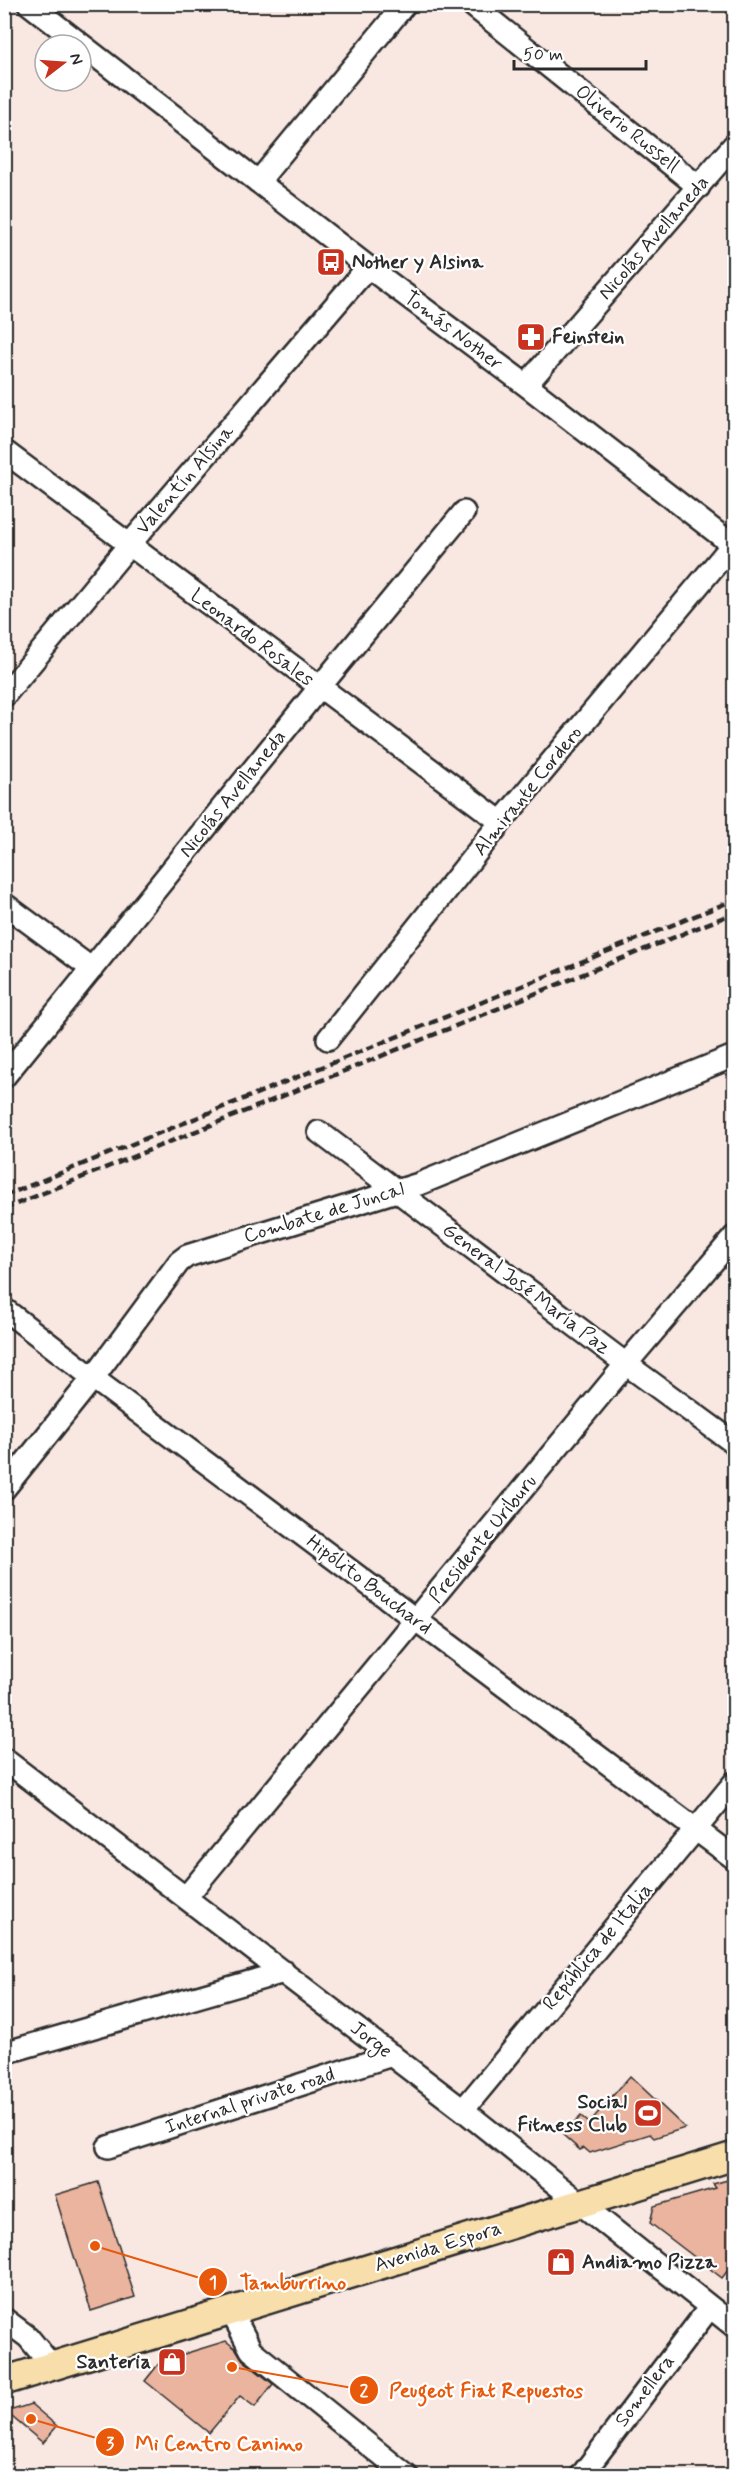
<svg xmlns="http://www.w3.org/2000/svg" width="739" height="2480" font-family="Mynerve,sans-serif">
<rect width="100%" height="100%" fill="#f9e8e2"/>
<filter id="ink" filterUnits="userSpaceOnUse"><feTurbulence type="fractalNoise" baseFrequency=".0167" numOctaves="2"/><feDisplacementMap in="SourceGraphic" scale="12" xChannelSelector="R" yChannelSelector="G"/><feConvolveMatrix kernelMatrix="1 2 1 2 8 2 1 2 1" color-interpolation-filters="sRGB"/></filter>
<g filter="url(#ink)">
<path fill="#eab49e" stroke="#2b2b2b" stroke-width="1.5" d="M 630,2076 L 685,2128 L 654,2138 L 650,2134 L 590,2153 L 584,2148 L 580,2150 L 563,2135 L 581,2116 L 589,2123 Z
M 735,2178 L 735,2261 L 722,2278 L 650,2223 L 654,2206 L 716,2188 L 713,2184 Z
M 98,2182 L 135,2297 L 91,2311 L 55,2195 Z
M 226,2341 L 236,2349 L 243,2360 L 273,2384 L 255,2407 L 240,2396 L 209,2433 L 145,2381 L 161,2361 Z
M 31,2404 L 57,2426 L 43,2443 L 6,2412 Z"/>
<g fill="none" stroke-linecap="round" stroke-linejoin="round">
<g stroke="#2b2b2b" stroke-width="26">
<path id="minor" d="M 29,4 L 368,267 L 526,385 L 734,546
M 471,4 L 699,187
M 258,182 L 405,4
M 526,385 L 734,145
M 4,451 L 501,822
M 4,696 L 129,545 L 368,267
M 4,904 L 92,969
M 328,1039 L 501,822 L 732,545
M 4,1077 L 319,688 L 464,512
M 319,1132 L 626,1364 L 734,1443
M 4,1309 L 93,1378 L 734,1858
M 4,1489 L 93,1378 L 179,1262 L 187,1256 L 419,1184 L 734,1056
M 4,1759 L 463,2110 L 734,2326
M 187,1896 L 626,1364 L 734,1237
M 4,2053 L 284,1972
M 463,2110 L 734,1783
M 108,2147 L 392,2055
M 231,2311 L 251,2350 L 407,2476
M 4,2319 L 28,2337 L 52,2366
M 581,2476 L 710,2307"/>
</g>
<g stroke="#2b2b2b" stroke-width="32">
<path id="major" d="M 4,2381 L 734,2156"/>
</g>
<use href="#minor" stroke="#fff" stroke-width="21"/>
<use href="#major" stroke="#f8deab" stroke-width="27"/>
<path stroke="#2b2b2b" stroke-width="4.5" stroke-dasharray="9 4.5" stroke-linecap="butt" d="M 4,1196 L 734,900
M 4,1209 L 734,913"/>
</g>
</g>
<defs>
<g id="bus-square" transform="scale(1.5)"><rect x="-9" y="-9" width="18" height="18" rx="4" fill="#c8321e" stroke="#fff"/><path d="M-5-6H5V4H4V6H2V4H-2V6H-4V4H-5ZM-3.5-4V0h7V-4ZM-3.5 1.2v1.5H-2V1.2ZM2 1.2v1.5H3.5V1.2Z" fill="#fff"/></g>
<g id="pharmacy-square" transform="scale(1.5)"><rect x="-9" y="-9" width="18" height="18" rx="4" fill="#c8321e" stroke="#fff"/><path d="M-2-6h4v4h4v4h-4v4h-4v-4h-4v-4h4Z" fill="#fff"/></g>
<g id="stadium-square" transform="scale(1.5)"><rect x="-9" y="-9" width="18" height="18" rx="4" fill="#c8321e" stroke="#fff"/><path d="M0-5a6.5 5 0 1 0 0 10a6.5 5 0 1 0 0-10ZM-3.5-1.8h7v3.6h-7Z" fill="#fff"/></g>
<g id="shop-square" transform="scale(1.5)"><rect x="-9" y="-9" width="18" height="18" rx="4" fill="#c8321e" stroke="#fff"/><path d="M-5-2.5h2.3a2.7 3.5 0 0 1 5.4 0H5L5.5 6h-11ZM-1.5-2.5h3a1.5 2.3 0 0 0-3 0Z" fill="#fff"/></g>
</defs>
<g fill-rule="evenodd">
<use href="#bus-square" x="331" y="262"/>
<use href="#pharmacy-square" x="531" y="337"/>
<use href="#stadium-square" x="648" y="2113"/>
<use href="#shop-square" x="561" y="2262"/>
<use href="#shop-square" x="172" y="2362"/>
</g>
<g text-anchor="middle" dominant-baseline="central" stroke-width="4.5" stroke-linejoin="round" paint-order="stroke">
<g font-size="20" fill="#2b2b2b" stroke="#fff">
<text transform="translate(627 129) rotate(39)">Oliverio Russell</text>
<text transform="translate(654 238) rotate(-49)">Nicolás Avellaneda</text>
<text transform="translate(453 331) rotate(37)">Tomás Nother</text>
<text transform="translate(185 480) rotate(-49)">Valentín Alsina</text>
<text transform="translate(252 638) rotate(37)">Leonardo Rosales</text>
<text transform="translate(528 791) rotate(-51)">Almirante Cordero</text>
<text transform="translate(233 794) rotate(-51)">Nicolás Avellaneda</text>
<text transform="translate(324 1213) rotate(-17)">Combate de Juncal</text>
<text transform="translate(526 1289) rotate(37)">General José María Paz</text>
<text transform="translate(483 1539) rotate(-51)">Presidente Uriburu</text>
<text transform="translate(369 1585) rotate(37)">Hipólito Bouchard</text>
<text transform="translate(598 1947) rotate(-50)">República de Italia</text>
<text transform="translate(371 2040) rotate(38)">Jorge</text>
<text transform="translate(250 2101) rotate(-18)">Internal private road</text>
<text transform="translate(438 2247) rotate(-17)">Avenida Espora</text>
<text transform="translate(645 2391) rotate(-53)">Somellera</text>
</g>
<g font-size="20" font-weight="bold" fill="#2b2b2b" stroke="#fff" text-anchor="start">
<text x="352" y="262">Nother y Alsina</text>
<text x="552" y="337">Feinstein</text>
<text x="627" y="2102" text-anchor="end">Social<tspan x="627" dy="23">Fitness Club</tspan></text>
<text x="582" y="2262">Andiamo Pizza</text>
<text x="151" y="2362" text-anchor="end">Santeria</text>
</g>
</g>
<path fill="none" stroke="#e8590c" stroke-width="2" d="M95 2246L213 2282M232 2367L364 2390M31 2419L110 2442"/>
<g fill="#e8590c" stroke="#fff" stroke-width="2">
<circle cx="95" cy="2246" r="6"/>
<circle cx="232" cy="2367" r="6"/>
<circle cx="31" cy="2419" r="6"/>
<circle cx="213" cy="2282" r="15"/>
<circle cx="364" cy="2390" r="15"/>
<circle cx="110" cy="2442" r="15"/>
</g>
<g font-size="18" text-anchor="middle" font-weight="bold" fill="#fff">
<text x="213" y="2288">1</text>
<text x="364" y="2396">2</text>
<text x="110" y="2449">3</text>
</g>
<g font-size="21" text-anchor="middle" font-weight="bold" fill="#e8590c" stroke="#fff" stroke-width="4.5" stroke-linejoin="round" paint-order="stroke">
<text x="293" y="2289">Tamburrino</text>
<text x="486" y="2397">Peugeot Fiat Repuestos</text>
<text x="219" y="2450">Mi Centro Canino</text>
</g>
<rect width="739" height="2480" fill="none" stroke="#fff" stroke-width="24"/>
<rect x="12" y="12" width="715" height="2456" fill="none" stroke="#2b2b2b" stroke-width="2" filter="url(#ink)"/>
<g transform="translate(63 63) rotate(73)"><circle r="28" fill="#ffffff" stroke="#aaaaaa" stroke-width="1.5"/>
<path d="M0-4.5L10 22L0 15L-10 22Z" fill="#c8321e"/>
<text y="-9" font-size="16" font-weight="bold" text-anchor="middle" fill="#2b2b2b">N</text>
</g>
<path d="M514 60v9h132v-9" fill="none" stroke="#2b2b2b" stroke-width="3"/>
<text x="523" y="60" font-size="18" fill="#2b2b2b" stroke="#ffffff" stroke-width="4.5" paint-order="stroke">50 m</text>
</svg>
